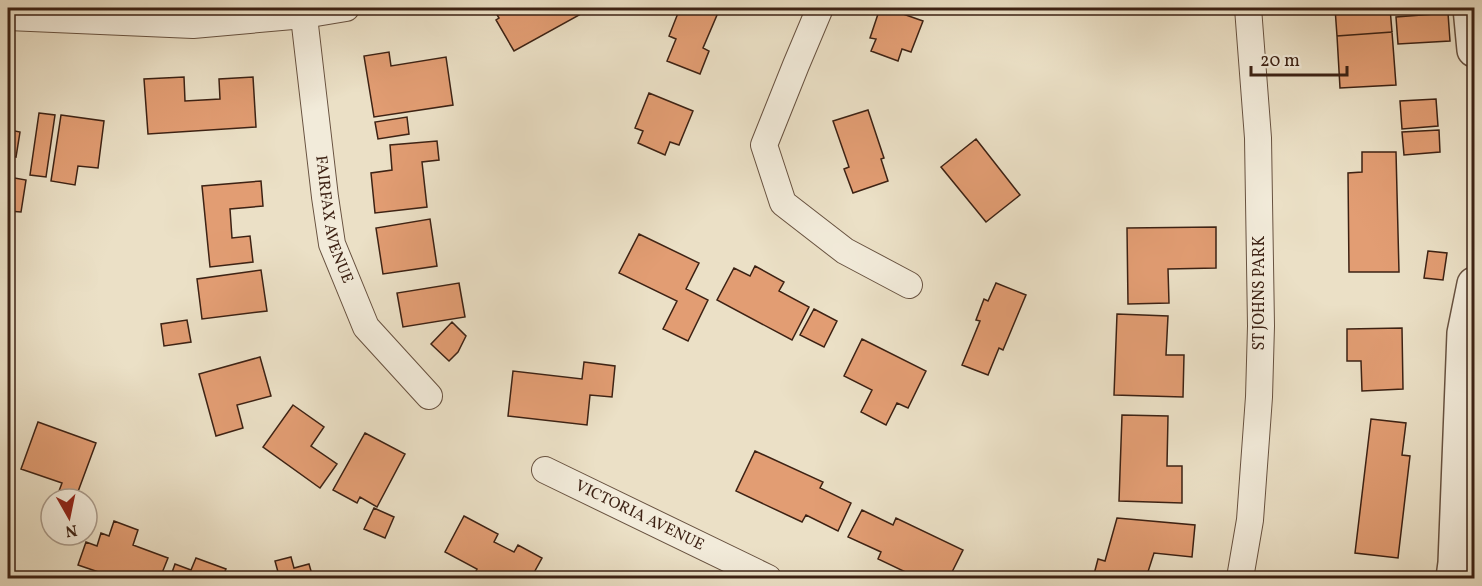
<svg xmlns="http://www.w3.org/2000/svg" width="1482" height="586" font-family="Vollkorn,serif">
<rect width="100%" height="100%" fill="#ebe0c6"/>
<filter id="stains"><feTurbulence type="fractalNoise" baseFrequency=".00333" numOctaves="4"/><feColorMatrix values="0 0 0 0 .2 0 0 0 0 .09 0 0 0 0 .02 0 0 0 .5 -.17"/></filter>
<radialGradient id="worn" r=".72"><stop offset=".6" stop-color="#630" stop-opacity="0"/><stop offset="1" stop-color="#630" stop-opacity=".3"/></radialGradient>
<path fill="#e29d73" stroke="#3d2214" stroke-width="1.5" d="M 507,8 L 578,8 L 581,14 L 514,51 L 496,20 L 499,18 L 496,13 Z
M 680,8 L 720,8 L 703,48 L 709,51 L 700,74 L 667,61 L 676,39 L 669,36 Z
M 880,8 L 886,8 L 923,21 L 911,52 L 902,49 L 898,61 L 871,51 L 876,39 L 870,38 Z
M 1335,8 L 1390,8 L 1392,32 L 1337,36 Z
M 1448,13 L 1450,41 L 1398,44 L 1396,17 Z
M 1392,32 L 1396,85 L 1340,88 L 1337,36 Z
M 389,52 L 391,66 L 446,57 L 453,105 L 374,117 L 364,56 Z
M 184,77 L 185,101 L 220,99 L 219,79 L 253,77 L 256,127 L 148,134 L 144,79 Z
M 649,93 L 693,111 L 679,145 L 670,142 L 665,155 L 638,143 L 643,131 L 635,128 Z
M 1436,99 L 1438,126 L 1402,129 L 1400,101 Z
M 8,106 L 14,107 L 10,130 L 20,132 L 16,157 L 8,155 Z
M 868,110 L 884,158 L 881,159 L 888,181 L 853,193 L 844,169 L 849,167 L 833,121 Z
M 39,113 L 55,115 L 46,177 L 30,175 Z
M 61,115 L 104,121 L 98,168 L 78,166 L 75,185 L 51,181 Z
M 407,117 L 409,134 L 378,139 L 375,122 Z
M 1439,130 L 1440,152 L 1404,155 L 1402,132 Z
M 976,139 L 1020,195 L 986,222 L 941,167 Z
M 437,141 L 439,160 L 422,162 L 427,207 L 375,213 L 371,173 L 392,170 L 390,145 Z
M 1362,152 L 1396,152 L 1399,272 L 1349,272 L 1348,173 L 1362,172 Z
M 9,177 L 26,180 L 21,212 L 8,211 Z
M 261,181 L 263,206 L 230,209 L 232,238 L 250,236 L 253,262 L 210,267 L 202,186 Z
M 430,219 L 437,266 L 383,274 L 376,228 Z
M 1216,227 L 1216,268 L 1168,269 L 1169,303 L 1128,304 L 1127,228 Z
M 639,234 L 699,263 L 686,289 L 708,300 L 688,341 L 663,329 L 677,301 L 619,273 Z
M 1428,251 L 1447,253 L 1443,280 L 1424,278 Z
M 755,266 L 784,282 L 779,291 L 809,307 L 792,340 L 717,300 L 734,268 L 750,276 Z
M 261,270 L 267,311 L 202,319 L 197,279 Z
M 459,283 L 465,317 L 403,327 L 397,293 Z
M 996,283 L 1026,295 L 1003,350 L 999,348 L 988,375 L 962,365 L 980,321 L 976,320 L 984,299 L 988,301 Z
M 814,309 L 837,321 L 824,347 L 800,335 Z
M 1117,314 L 1168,316 L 1166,355 L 1184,355 L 1183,397 L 1114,395 Z
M 187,320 L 191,342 L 164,346 L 161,324 Z
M 452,322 L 466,336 L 458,352 L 449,361 L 431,344 Z
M 1402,328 L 1403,389 L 1362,391 L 1361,361 L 1347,361 L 1347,329 Z
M 862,339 L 926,371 L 908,408 L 897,403 L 886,425 L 861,412 L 872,390 L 844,376 Z
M 260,357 L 271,396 L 237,405 L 243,428 L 216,436 L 199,374 Z
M 584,362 L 615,366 L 612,397 L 590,395 L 587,425 L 508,416 L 513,371 L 582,379 Z
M 293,405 L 324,427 L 311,446 L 337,464 L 320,488 L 263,447 Z
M 1122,415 L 1168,416 L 1167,466 L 1182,466 L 1182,503 L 1119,501 Z
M 1371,419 L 1406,423 L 1402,455 L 1410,456 L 1398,558 L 1355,553 Z
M 38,422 L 96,443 L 76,497 L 59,491 L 62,483 L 21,469 Z
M 365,433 L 405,454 L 377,507 L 360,497 L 357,503 L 333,490 Z
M 755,451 L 823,482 L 820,488 L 851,503 L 838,531 L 806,515 L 802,522 L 736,491 Z
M 374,508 L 394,517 L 385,538 L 364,529 Z
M 862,510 L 893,525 L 896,518 L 963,550 L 949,578 L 918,578 L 878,559 L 881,552 L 848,537 Z
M 464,516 L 498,534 L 494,542 L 514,552 L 518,545 L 542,558 L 531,578 L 482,578 L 474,575 L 477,569 L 445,552 Z
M 1117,518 L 1195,525 L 1192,557 L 1154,553 L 1146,578 L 1093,578 L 1098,559 L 1105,561 Z
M 114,521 L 138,530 L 133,545 L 168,558 L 160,578 L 116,578 L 78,565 L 86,542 L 97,546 L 101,533 L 109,536 Z
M 291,557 L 294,568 L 309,564 L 313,578 L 257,578 L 278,572 L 275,561 Z
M 196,558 L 226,569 L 222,578 L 170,578 L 175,564 L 191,570 Z"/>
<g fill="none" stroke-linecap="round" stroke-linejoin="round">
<g stroke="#685240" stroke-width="28">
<g id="minor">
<path id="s1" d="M 303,8 L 325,197 L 332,244 L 366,327 L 429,396"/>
<path d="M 820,8 L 796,65 L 764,145 L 783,203 L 845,251 L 909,285"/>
<path d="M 8,17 L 193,25 L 304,15 L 346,8"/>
<path id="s2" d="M 545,470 L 768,578"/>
<path d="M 1240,578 L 1250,520 L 1259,397 L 1261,326 L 1258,138 L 1248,8"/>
</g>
</g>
<g stroke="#685240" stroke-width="36">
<path id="tertiary" d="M 1470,8 L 1474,50
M 1453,578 L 1455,563 L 1464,333 L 1474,284"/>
</g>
<use href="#minor" stroke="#f2ebda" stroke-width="26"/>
<use href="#tertiary" stroke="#f2ebda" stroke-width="33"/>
</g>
<g text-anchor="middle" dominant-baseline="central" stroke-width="5" stroke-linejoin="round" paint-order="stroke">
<g font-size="16" fill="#3d2214" stroke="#f2ebda">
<text stroke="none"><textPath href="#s1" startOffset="214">FAIRFAX AVENUE</textPath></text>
<text transform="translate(1260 293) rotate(-90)">ST JOHNS PARK</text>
<text stroke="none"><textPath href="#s2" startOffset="105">VICTORIA AVENUE</textPath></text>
</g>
</g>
<rect width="1482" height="586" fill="none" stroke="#ebe0c6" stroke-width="30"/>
<rect x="9" y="9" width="1464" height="568" fill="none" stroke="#3d2214" stroke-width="3"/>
<rect x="15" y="15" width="1452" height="556" fill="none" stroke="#3d2214" stroke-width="1.5"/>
<g transform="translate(69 517) rotate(171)"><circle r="28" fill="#f2ebda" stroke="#aa9b8b" stroke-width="1.5"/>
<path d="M0-4.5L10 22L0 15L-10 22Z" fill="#8f2418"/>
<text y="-9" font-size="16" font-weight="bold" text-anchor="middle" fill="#3d2214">N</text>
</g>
<path d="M1251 66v9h96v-9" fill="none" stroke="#3d2214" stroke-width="3"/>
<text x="1260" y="66" font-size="18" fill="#3d2214" stroke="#f2ebda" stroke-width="4.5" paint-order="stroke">20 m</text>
<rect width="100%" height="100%" filter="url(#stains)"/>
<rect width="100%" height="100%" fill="url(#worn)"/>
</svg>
